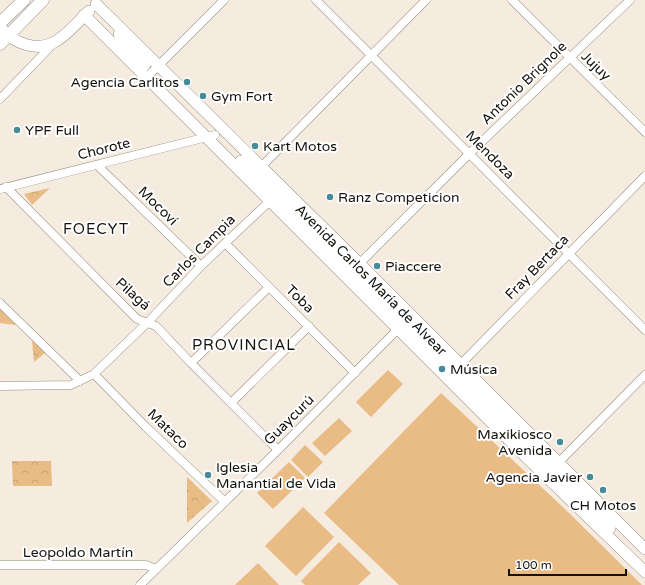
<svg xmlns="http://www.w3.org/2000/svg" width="645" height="585" font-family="'Varela Round',sans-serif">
<defs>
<pattern id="forest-crowns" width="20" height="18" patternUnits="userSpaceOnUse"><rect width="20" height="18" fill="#e8bc84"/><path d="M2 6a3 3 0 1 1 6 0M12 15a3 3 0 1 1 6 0" fill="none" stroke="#c6a171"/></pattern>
</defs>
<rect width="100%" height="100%" fill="#f5ebdf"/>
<path fill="#e8bc84" d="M 388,370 L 403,384 L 371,417 L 356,402 Z
M 441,393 L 566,510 L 642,585 L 399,585 L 324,513 Z
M 339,418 L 352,431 L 325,456 L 312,443 Z
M 305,445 L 323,462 L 308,477 L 291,460 Z
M 289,462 L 305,478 L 273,509 L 257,493 Z
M 303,507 L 334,537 L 296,576 L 265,546 Z
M 339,542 L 371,573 L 358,585 L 305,585 L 301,581 Z
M 258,563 L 279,585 L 235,585 Z"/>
<path fill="url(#forest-crowns)" d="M 50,188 L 32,205 L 24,194 Z
M 0,309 L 16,325 L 0,323 Z
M 32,341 L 46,352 L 34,362 Z
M 12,461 L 51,461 L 52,486 L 13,486 Z
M 187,477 L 212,501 L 187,523 Z"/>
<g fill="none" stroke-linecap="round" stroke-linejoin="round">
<g stroke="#968d82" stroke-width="9">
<path id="minor" d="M 316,0 L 645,330
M 512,0 L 645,132
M 147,77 L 224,0
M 0,99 L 55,42
M 97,165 L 201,266
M 261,167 L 426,0
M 6,187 L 137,319 L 156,326 L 191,363 L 278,450
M 0,189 L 215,135
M 225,243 L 355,373
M 356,267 L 470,153 L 630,0
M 0,303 L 80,381
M 191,363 L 269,287
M 457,368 L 645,176
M 94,374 L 146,427 L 225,502
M 0,386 L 71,385 L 94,374 L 147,323 L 201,266 L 273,198
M 231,403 L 309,326
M 556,465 L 645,375
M 0,565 L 146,565 L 156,569
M 140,585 L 278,450 L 402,325"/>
</g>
<g stroke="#968d82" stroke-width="12">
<path id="major" d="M 96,4 L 360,264 L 645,549
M 84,15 L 529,460 L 645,572
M 0,27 C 13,43 37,53 56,41 C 67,35 80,20 89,11
M 119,34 L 128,47 L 145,65
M 241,161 L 610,528"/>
</g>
<g stroke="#968d82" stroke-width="13">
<path id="highway" d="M 0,23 L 24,0
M 0,44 L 43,0"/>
</g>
<use href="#minor" stroke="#fff" stroke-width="8"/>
<use href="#major" stroke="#fff" stroke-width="11"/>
<use href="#highway" stroke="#fff" stroke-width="12"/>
</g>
<g fill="#468b97" stroke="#fff" stroke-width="1.5">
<circle cx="187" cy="82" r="4"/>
<circle cx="203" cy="96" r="4"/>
<circle cx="17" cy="130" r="4"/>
<circle cx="255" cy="146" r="4"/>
<circle cx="330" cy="197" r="4"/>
<circle cx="377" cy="266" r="4"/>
<circle cx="442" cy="369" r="4"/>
<circle cx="560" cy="442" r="4"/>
<circle cx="208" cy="475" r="4"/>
<circle cx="590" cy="477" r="4"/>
<circle cx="603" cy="490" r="4"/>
</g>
<g text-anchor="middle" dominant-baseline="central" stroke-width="4" stroke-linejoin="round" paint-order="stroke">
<g font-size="14" fill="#15120e" stroke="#fff">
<text transform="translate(596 66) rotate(44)">Jujuy</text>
<text transform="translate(524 83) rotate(-44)">Antonio Brignole</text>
<text transform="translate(104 149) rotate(-14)">Chorote</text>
<text transform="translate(490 155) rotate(45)">Mendoza</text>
<text transform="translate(158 206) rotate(44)">Mocoví</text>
<text transform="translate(199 251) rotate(-45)">Carlos Campia</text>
<text transform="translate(537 267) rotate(-46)">Fray Bertaca</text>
<text transform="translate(371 280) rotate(45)">Avenida Carlos María de Alvear</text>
<text transform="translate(133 294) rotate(42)">Pilagá</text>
<text transform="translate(300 299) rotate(44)">Toba</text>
<text transform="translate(289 420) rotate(-45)">Guaycurú</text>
<text transform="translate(168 429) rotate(44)">Mataco</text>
<text x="78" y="552">Leopoldo Martín</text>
</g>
<g font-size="14" fill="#15120e" stroke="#fff" text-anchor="start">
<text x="179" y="82" text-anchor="end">Agencia Carlitos</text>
<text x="211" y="96">Gym Fort</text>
<text x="25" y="130">YPF Full</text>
<text x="263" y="146">Kart Motos</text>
<text x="338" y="197">Ranz Competicion</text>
<text x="385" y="266">Piaccere</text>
<text x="450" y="369">Música</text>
<text x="552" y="434" text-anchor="end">Maxikiosco<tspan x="552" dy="16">Avenida</tspan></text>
<text x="216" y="467">Iglesia<tspan x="216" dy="16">Manantial de Vida</tspan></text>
<text x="582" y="477" text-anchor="end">Agencia Javier</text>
<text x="603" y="505" text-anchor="middle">CH Motos</text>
</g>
<g font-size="15" letter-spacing="1" fill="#15120e" stroke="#fff">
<text x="96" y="229">FOECYT</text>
<text x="244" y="345">PROVINCIAL</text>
</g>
</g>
<path d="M509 569v6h117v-6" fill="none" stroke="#15120e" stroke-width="2"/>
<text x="515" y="569" font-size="12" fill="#15120e" stroke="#ffffff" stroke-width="3" paint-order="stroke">100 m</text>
</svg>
